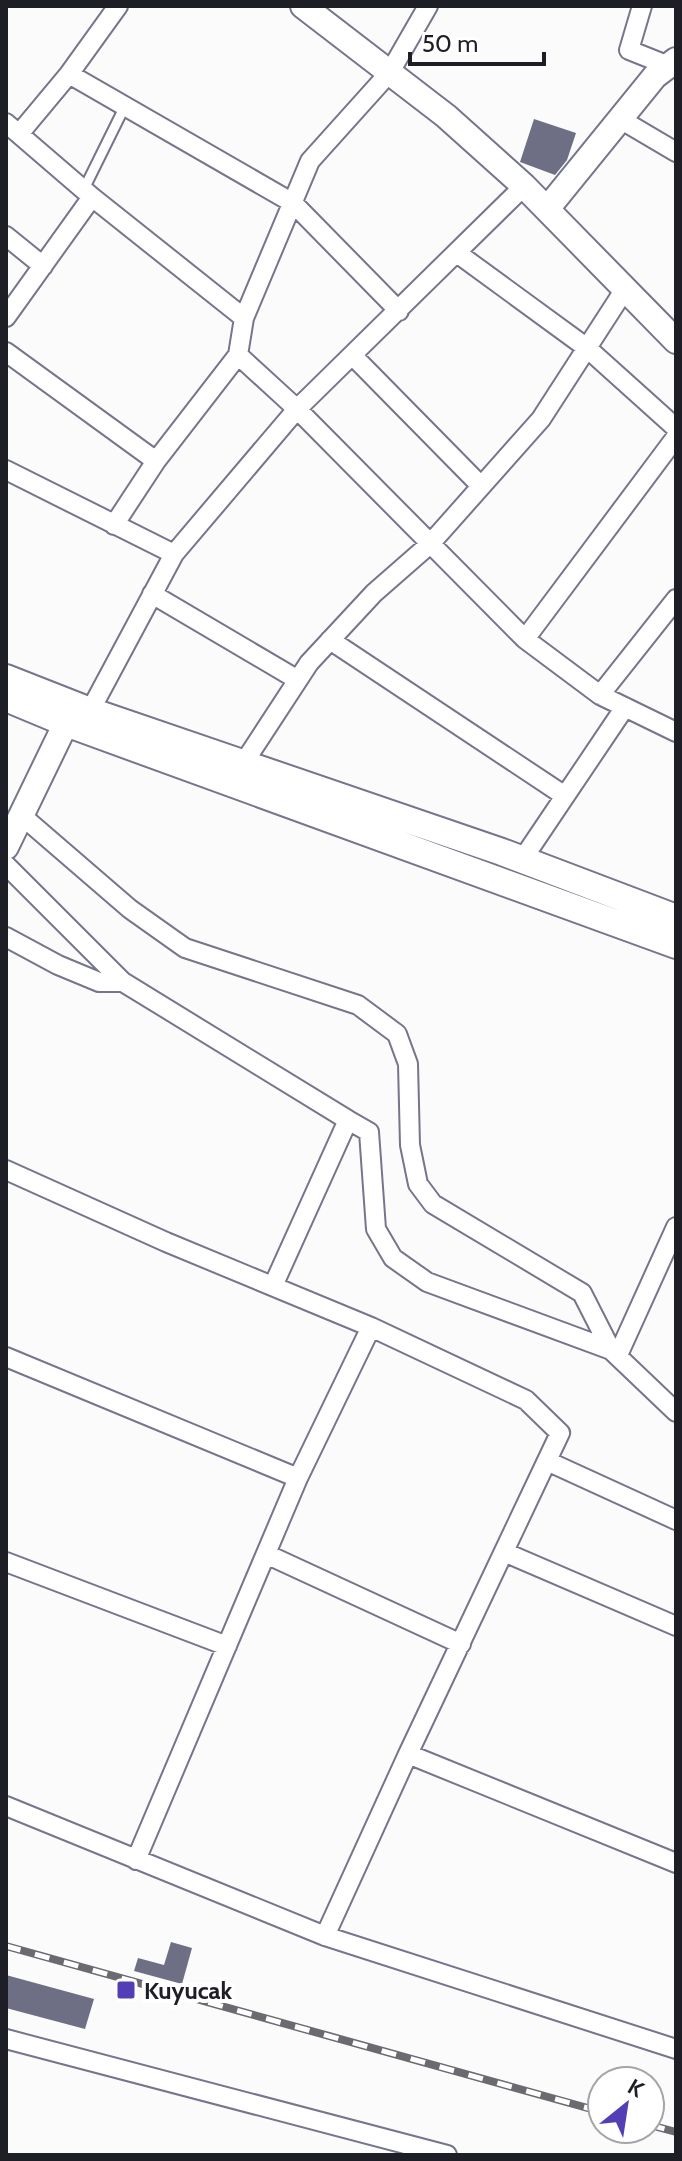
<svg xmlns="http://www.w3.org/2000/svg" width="682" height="2161" font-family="Cabin,sans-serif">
<rect width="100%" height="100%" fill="#fbfbfb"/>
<path fill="#6e6e85" d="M 534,119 L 576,133 L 567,160 L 555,175 L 520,162 Z
M 171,1942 L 192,1948 L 182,1984 L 134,1971 L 138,1958 L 164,1965 Z
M 6,1975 L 94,1999 L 85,2029 L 6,2008 Z"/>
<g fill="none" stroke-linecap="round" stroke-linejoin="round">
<g stroke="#75758c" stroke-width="13">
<path id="service" d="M 84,189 L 125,106"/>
</g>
<g stroke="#75758c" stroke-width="22">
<path id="minor" d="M 642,6 L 629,50 L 669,66
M 69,74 L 293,203 L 399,311
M 620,119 L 676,152
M 6,123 L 92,197 L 244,318 L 238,355 L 297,409 L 525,639 L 600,695 L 676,732
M 19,134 L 69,74 L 118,6
M 6,236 L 43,266
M 457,253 L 587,348 L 676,428
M 6,317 L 92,197
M 244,318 L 310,161 L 390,72 L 428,6
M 6,352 L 156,461
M 353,356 L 481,486
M 6,470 L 174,554
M 114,525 L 156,461 L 238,355
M 152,594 L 298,680
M 525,639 L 676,437
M 330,640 L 565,796
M 600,695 L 676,599
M 90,711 L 174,554 L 297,409 L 524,186
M 243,764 L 309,663 L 374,593 L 430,544 L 541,419 L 625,289
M 21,815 L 130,909 L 185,948 L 358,1005 L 397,1034 L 408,1064 L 410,1145 L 418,1184 L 433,1204 L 582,1293 L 611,1350 L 676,1412
M 522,860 L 625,707
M 6,865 L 123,982 L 348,1120 L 273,1286
M 6,937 L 58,965 L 99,982 L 123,982
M 348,1120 L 369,1132 L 376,1229 L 393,1258 L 427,1282 L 611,1350
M 6,1170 L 166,1242 L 371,1327 L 526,1400 L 560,1433 L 408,1754
M 618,1355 L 676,1227
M 6,1357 L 298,1478
M 547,1461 L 676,1520
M 504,1552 L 676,1626
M 266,1554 L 461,1644
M 6,1562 L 227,1646
M 6,1806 L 325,1936 L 676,2049
M 136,1860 L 298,1478 L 371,1327
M 325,1936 L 408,1754 L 676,1863
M 6,2039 L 447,2155"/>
</g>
<g stroke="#75758c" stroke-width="28">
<path id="tertiary" d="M 303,6 L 446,116 L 524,186 L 676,341
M 547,209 L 655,76 L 676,60
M 6,847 L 66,723 L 69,704"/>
</g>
<g stroke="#75758c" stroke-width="30">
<path id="secondary" d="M 6,678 L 90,711 L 502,852 L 676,918
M 6,698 L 66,723 L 676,945"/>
</g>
<use href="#service" stroke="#fff" stroke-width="9"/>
<use href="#minor" stroke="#fff" stroke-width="18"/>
<use href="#tertiary" stroke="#fff" stroke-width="24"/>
<use href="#secondary" stroke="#fff" stroke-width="26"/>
<g stroke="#6a6a70" stroke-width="8">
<path id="rail" d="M 6,1946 L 602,2112
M 650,2125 L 676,2132"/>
</g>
<use href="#rail" stroke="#fff" stroke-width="5" stroke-dasharray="15" stroke-linecap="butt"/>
</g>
<rect fill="#543eb6" stroke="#fff" stroke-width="3" x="116" y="1980" width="20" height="20" rx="4"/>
<g text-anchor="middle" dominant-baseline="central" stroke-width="8" stroke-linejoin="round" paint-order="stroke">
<g font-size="24" font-weight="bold" fill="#1e1e27" stroke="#fff" text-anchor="start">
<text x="144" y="1990">Kuyucak</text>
</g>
</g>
<rect width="682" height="2161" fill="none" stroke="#1e1e27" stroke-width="16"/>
<g transform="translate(626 2105) rotate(30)"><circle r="38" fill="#ffffff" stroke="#a5a5a9" stroke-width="2"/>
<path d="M0-6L14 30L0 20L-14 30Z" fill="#543eb6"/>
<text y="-12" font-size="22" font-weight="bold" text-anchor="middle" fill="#1e1e27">K</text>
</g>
<path d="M410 52v12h134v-12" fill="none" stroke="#1e1e27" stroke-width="4"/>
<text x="422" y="52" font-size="24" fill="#1e1e27" stroke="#ffffff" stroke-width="6" paint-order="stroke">50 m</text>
</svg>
